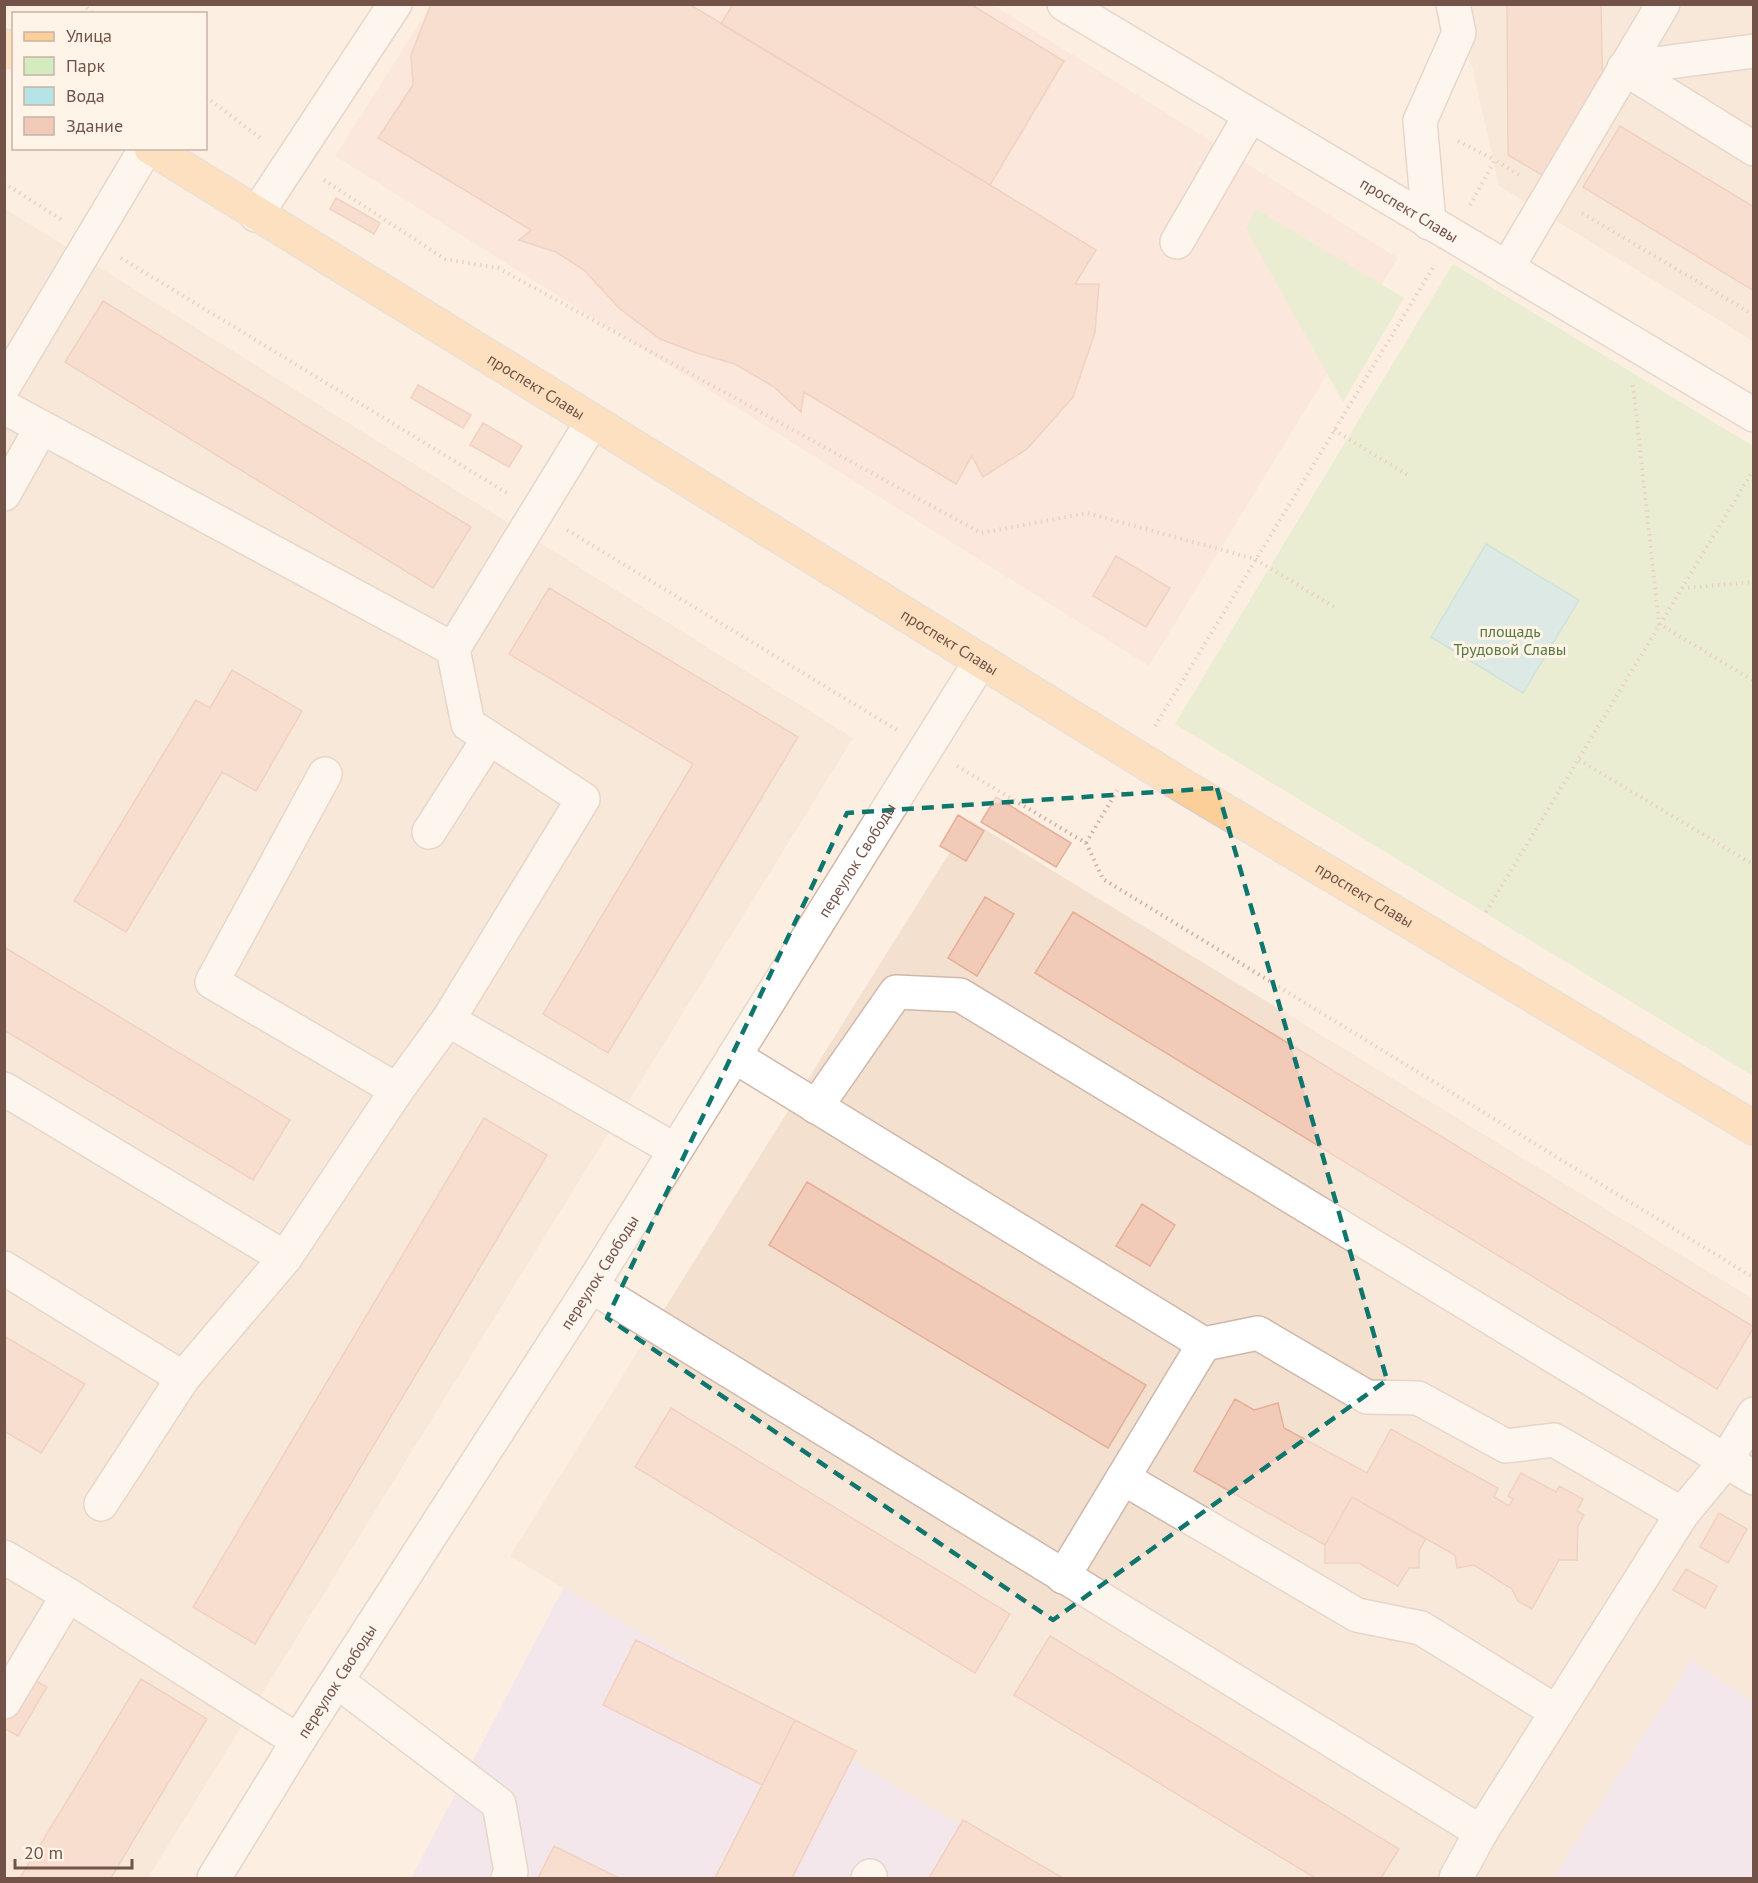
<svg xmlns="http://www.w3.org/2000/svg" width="1758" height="1883" font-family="'PT Sans',sans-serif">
<rect width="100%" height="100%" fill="#fcefe1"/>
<path fill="#f4e0cf" d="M 1458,5 L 1753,5 L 1753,341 L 1499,186 Z
M 4,208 L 853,738 L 148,1878 L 5,1878 Z
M 970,820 L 1753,1299 L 1753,1703 L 1692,1660 L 1553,1878 L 1049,1878 L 510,1556 Z"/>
<path fill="#fdddd4" d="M 431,5 L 993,5 L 1398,258 L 1149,666 L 335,156 Z"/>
<path fill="#ecdef8" d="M 564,1587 L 1049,1878 L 411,1878 Z
M 1692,1660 L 1753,1703 L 1753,1878 L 1553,1878 Z"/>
<path fill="#d4eabf" d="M 1256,209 L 1404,298 L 1343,402 L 1246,229 Z
M 1453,264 L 1753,446 L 1753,1076 L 1175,724 Z"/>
<path fill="#b5e3e6" stroke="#9cd3d8" stroke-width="1.5" d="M 1486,544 L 1579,600 L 1523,693 L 1431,637 Z"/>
<path fill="#f2cab8" stroke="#e5af98" stroke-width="1.5" d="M 431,4 L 689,4 L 990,185 L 1096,250 L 1075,284 L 1099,284 L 1095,332 L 1073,397 L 1027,449 L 983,477 L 972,456 L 956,484 L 804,392 L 801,412 L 774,387 L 735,364 L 697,353 L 660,339 L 619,308 L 584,270 L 556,252 L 519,240 L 531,230 L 378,138 L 413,85 L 411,55 Z
M 733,4 L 970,4 L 1064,61 L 990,185 L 721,24 Z
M 1507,4 L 1601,4 L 1603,96 L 1554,182 L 1508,155 Z
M 1620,126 L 1754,207 L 1754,291 L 1583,187 Z
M 336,198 L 380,223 L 374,234 L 330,209 Z
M 103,301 L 471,527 L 433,588 L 65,362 Z
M 418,385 L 471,415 L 463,428 L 411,398 Z
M 483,423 L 522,446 L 509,467 L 470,445 Z
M 1116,556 L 1170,588 L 1146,627 L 1093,596 Z
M 549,588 L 798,737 L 608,1053 L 543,1014 L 693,764 L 509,654 Z
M 232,670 L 302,711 L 256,791 L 222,772 L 126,932 L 74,901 L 196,700 L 210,708 Z
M 996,797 L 1071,843 L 1056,867 L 981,822 Z
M 958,815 L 984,831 L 966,861 L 940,846 Z
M 985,897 L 1014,914 L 977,976 L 948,958 Z
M 1073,912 L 1754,1327 L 1717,1389 L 1035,973 Z
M 4,947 L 290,1120 L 253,1180 L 4,1030 Z
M 484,1118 L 547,1155 L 255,1644 L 193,1607 Z
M 807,1182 L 1146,1385 L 1108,1448 L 769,1245 Z
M 1142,1204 L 1175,1225 L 1150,1266 L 1116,1246 Z
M 4,1336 L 85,1384 L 41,1453 L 4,1431 Z
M 1235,1399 L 1254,1410 L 1278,1403 L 1284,1428 L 1367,1473 L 1391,1429 L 1498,1488 L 1494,1497 L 1509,1506 L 1513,1499 L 1508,1496 L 1521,1473 L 1556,1492 L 1559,1486 L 1583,1499 L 1577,1511 L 1584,1515 L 1578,1526 L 1577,1560 L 1559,1560 L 1532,1609 L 1518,1601 L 1512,1589 L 1474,1565 L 1457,1568 L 1455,1555 L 1352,1497 L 1325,1545 L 1194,1471 Z
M 671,1408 L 1010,1614 L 975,1673 L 635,1467 Z
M 1352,1497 L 1426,1539 L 1419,1550 L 1419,1568 L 1409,1568 L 1398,1586 L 1359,1563 L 1325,1563 L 1325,1545 Z
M 1719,1513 L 1747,1529 L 1728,1563 L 1700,1547 Z
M 1686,1569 L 1717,1586 L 1705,1608 L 1673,1590 Z
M 1050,1636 L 1399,1849 L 1381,1878 L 1315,1878 L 1014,1695 Z
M 636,1640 L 795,1720 L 762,1785 L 603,1705 Z
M 25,1675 L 47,1687 L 18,1736 L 4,1728 L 4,1710 Z
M 141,1679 L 207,1719 L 136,1836 L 111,1878 L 20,1878 Z
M 795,1720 L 856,1751 L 792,1878 L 715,1878 Z
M 963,1820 L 1063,1878 L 929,1878 Z
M 554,1846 L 619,1878 L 538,1878 Z"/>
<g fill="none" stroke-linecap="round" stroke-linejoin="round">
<g stroke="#cfb8ab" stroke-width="36">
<g id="minor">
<path id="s1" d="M 1064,4 L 1754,415"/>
<path d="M 1624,68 L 1754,149"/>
<path d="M 1624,68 L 1754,51"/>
<path d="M 256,215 L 395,4"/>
<path d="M 1429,223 L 1420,121 L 1459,33 L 1453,4"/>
<path d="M 1177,242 L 1250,116"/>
<path d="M 1507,268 L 1663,4"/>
<path d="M 4,386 L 146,148"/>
<path d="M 4,407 L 453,649 L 468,724 L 583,799 L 448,1020 L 397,1090 L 285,1258 L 183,1378 L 101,1504"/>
<path d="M 4,494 L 41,428"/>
<path d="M 453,649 L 592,422"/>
<path d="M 325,774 L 212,982 L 397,1090"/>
<path d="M 429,832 L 489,738"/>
<path d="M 448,1020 L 675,1150"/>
<path d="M 734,1056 L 1204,1344 L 1258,1333 L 1367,1397 L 1418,1398 L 1506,1446 L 1554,1440 L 1682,1514"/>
<path d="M 4,1089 L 285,1258"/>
<path d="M 816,1107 L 896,992 L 960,995 L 1754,1478"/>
<path d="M 4,1268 L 183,1378"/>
<path d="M 591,1286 L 1481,1832"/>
<path d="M 1123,1478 L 1357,1615 L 1421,1628 L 1557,1712"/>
<path d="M 4,1557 L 68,1595 L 298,1741"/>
<path d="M 1063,1577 L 1204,1344"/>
<path d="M 337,1681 L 499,1804 L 511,1872 L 508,1878"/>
<path d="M 4,1702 L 68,1595"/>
<path id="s2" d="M 214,1878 L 298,1741 L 591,1286 L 980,662"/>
<path d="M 868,1878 L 870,1876"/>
<path d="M 1456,1878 L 1481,1832 L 1682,1514 L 1725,1462 L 1754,1414"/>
</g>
</g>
<g stroke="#d8cfcc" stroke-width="36">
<g id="major">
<path d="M 4,46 L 14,52"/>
<path id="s3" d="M 151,148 L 1180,784 L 1754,1128"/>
</g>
</g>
<path stroke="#d6ad9c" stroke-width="4" stroke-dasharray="1.5 4.5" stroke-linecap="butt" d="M 82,4 L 94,14
M 206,97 L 263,140
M 1458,141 L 1495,160
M 324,180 L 445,259 L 498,268 L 981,533 L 1087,513 L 1255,559 L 1334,607
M 4,183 L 62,220
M 1470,205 L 1495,160 L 1519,175
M 1582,213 L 1754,315
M 121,258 L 507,493
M 1633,385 L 1659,624 L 1754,681
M 1334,430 L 1411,477
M 567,530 L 897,730
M 1682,588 L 1754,582
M 1155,726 L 1434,266
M 1579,760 L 1754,865
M 957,766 L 1086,843 L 1103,879 L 1754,1278
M 1086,843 L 1118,789
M 1486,912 L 1754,469"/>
<use href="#minor" stroke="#fff" stroke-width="33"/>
<use href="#major" stroke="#fcce98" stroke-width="33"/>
</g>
<path d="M0 0H1758V1883H0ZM 1217,788 L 1387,1380 L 1053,1620 L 607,1318 L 847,813 Z" fill="#fcefe1" fill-opacity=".55" fill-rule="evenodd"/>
<path fill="none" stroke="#0f766e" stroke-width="4.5" stroke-dasharray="12 8" stroke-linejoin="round" d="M 1217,788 L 1387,1380 L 1053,1620 L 607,1318 L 847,813 Z"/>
<g text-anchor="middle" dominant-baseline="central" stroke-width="6" stroke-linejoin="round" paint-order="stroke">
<g font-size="16" fill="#735348" stroke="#fff4e7">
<text stroke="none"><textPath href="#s1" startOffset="402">проспект Славы</textPath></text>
<text stroke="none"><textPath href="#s3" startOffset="453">проспект Славы</textPath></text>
<text stroke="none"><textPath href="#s3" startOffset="939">проспект Славы</textPath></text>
<text stroke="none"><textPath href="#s2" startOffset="1204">переулок Свободы</textPath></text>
<text stroke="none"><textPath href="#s3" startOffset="1425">проспект Славы</textPath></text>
<text stroke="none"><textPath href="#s2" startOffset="718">переулок Свободы</textPath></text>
<text stroke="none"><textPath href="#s2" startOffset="232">переулок Свободы</textPath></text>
</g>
<g font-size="16" fill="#557940" stroke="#fff4e7">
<text x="1510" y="631">площадь<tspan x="1510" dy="18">Трудовой Славы</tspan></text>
</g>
</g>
<rect width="1758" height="1883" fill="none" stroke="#735348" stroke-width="12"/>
<rect x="12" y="12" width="195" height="138" fill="#fff4e7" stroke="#c7b4a7" stroke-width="1.5"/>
<rect x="24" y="32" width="30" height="9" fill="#fcce98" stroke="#c7b4a7" stroke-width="1.5"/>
<text x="66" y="42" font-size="18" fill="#735348">Улица</text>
<rect x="24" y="57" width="30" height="18" fill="#d4eabf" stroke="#c7b4a7" stroke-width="1.5"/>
<text x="66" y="72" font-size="18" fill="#735348">Парк</text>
<rect x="24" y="87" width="30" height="18" fill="#b5e3e6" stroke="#c7b4a7" stroke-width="1.5"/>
<text x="66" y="102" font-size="18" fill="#735348">Вода</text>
<rect x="24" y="117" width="30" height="18" fill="#f2cab8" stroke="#c7b4a7" stroke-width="1.5"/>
<text x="66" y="132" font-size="18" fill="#735348">Здание</text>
<path d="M15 1859v9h117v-9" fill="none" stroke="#735348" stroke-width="3"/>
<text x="24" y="1859" font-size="18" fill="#735348" stroke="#fff4e7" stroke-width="4.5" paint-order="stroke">20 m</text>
</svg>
